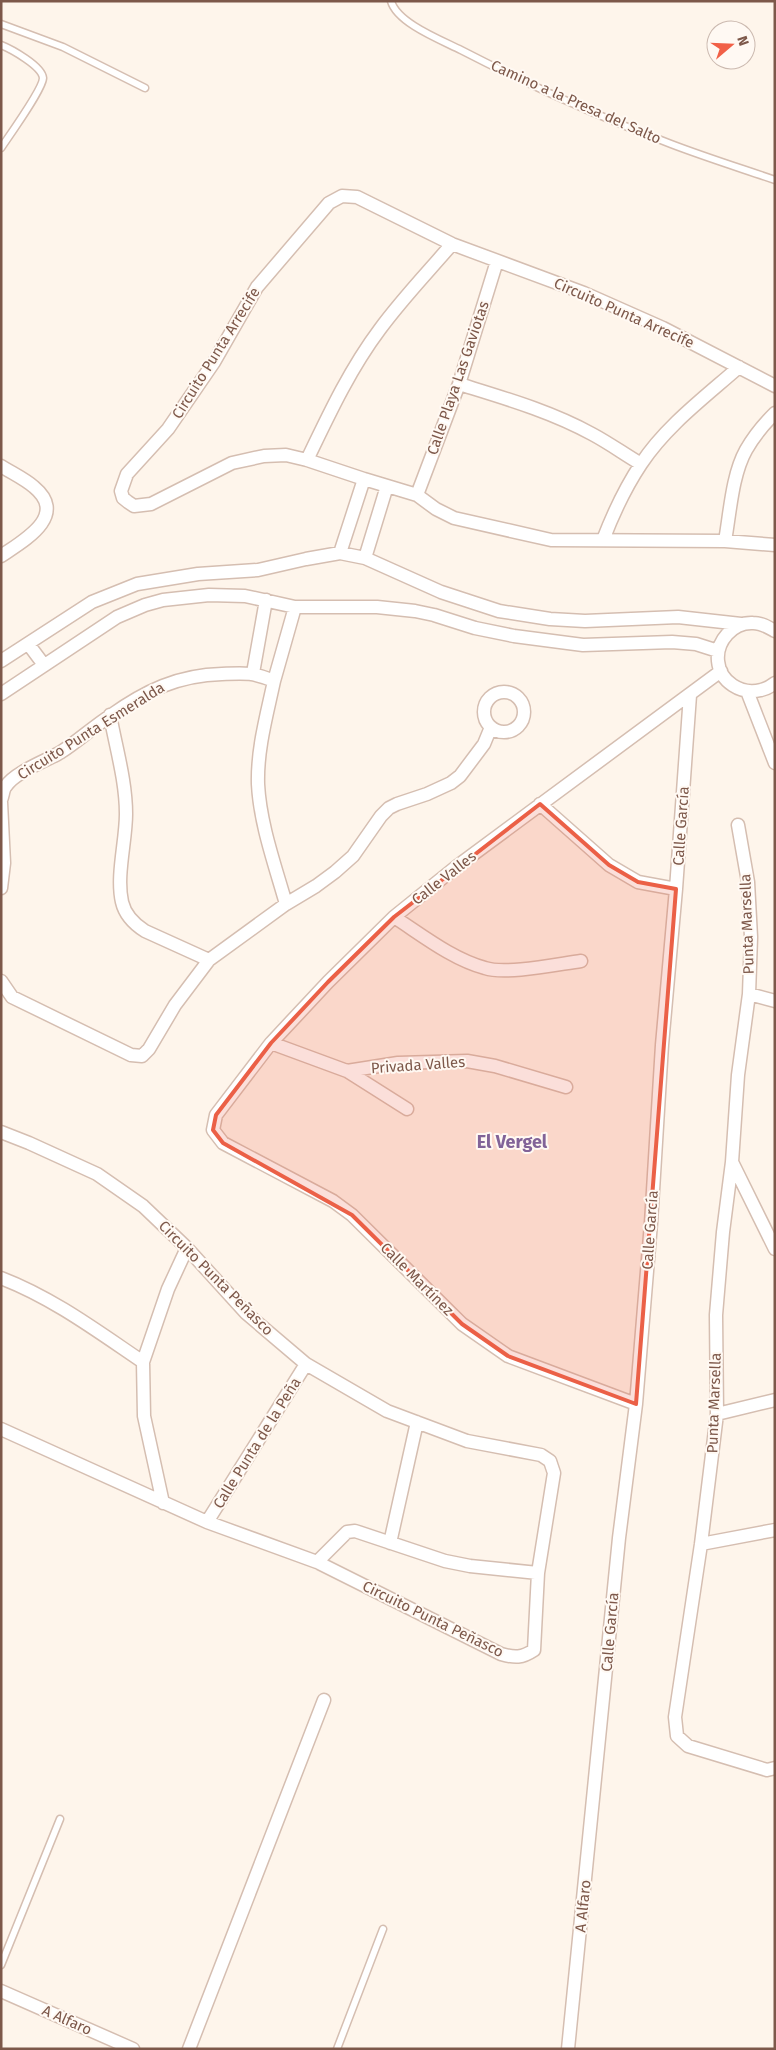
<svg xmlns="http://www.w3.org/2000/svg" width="776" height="2050" font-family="'Fira Sans',sans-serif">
<rect width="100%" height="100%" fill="#fef5eb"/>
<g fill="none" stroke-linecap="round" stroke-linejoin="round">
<g stroke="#d5beb1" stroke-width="9">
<path id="service" d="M 391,1 C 397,23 441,40 461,50 C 529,85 599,117 671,144 C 705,157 740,168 775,180
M 1,24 L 63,47 L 145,88
M 1,45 C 11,49 42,66 43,78 C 43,89 9,136 1,148
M 1,1965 L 60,1819
M 337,2049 L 383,1929"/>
</g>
<g stroke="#d5beb1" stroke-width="15">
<path id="minor" d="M 459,384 C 504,398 550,411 592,434 C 609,443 624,454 641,464
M 775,386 L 663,328 L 584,293 L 452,244 L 357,197 L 342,196 L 329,203 L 257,287 L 214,362 L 168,429 L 127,474 L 121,491 L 123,498 L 128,502 L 134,506 L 151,504 L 232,463 L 264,456 L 286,455 L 307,460 L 364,479 L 417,495 L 436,509 L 454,518 L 551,540 L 725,541 L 775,545
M 307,460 C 329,414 350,369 380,329 C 402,299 428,272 452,244
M 1,466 C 12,473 25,479 34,487 C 69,516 23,541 1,556
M 417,495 L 459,384 L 497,261
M 603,540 C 613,514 625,488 641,464 C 666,426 705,397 739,367
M 725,541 C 730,513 732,475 746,450 C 754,436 764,424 775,413
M 340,553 L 364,479
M 365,558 L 387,486
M 775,631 C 768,627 762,623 753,623 C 733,622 716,641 718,661 C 720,682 741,695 761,690 C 766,689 771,686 775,683
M 29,645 L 44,665
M 1,661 L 92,602 L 137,584 L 198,574 L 258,570 L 306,559 L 340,553 L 365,558 L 441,592 L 499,611 L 550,619 L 585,621 L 678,617 L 741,624
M 253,673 L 266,600
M 274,681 L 295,607
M 747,691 L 775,763
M484 712a20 20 0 1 1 40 0a20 20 0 1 1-40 0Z
M 1,694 L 117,617 L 145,605 L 163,600 L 209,595 L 245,596 L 295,607 L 377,607 L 415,611 L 434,615 L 475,628 L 514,636 L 583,645 L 672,642 L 696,644 L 718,651
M 110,715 C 116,748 126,781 126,814 C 126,841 116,876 122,902 C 125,915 134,924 145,931 L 209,960
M 1,800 C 3,796 3,789 6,786 C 15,772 46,761 61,752 C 78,741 93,727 110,716 C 145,691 178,675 222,674 C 245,673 252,672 274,681 C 267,714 257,749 258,784 C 260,824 275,865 286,904
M 1,802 L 4,863 L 1,888
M 540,804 L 609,865 L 638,882 L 676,889
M 738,825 L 748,882 L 751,937 L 749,994
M 394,917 C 422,935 452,959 485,968 C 506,975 558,964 581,961
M 1,981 L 12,997 L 131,1055 L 142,1056 L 149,1049 L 175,1005 L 209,960 L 286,904 L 316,886 L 335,872 L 353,856 L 381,816 L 389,808 L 397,804 L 427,794 L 451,783 L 460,776 L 484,744 L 491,727
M 775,1001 L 749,994 L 738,1075 L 732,1162 L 723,1232 L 716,1315 L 717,1414 L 701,1544 L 675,1717 L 677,1736 L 688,1746 L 767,1770 L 775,1768
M 271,1043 L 347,1071 L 398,1063 L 467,1061 L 495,1066 L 566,1087
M 347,1071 L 407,1109
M 1,1132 L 29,1143 L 97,1174 L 143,1206 L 187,1248 L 246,1313 L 306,1364 L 387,1411 L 467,1441 L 541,1455 L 550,1461 L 554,1473 L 538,1573 L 534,1650 C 522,1658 515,1658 501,1654 L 317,1562 L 207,1522 L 1,1429
M 732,1162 L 775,1249
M 1,1278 C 53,1298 97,1331 143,1362
M 636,1404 L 508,1356 L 462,1324 L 352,1215 L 333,1201 L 223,1143 L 213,1130 L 216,1115 L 271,1043 L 328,982 L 394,917 L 456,867 L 721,671
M 717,1414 L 775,1400
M 163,1503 L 144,1416 L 143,1362 L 168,1289 L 187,1248
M 207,1522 L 306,1364
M 390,1543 L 417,1422
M 701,1544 L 775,1530
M 317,1562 L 347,1532 L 355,1531 L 445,1561 L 470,1566 L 538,1573
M 1,1991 L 133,2049
M 189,2049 L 324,1700
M 568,2049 L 619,1538 L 636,1404 L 651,1223 L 662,1045 L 676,889 L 690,695"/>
</g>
<use href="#service" stroke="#fff" stroke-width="6"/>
<use href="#minor" stroke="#fff" stroke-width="12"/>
</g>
<path fill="#eb6047" fill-opacity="0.2" stroke="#eb6047" stroke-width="4" stroke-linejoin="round" d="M 540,804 L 609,865 L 638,882 L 676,889 L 636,1404 L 508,1356 L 462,1324 L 352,1215 L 223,1143 L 213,1130 L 216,1115 L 271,1043 L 328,982 L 394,917 Z"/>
<g text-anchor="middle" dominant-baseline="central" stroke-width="4" stroke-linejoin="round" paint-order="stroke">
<g font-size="15" fill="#7d584a" stroke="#fff9f3">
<text transform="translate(576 102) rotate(24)">Camino a la Presa del Salto</text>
<text transform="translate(624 313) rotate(24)">Circuito Punta Arrecife</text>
<text transform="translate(216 353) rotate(-58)">Circuito Punta Arrecife</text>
<text transform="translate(458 378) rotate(-71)">Calle Playa Las Gaviotas</text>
<text transform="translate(91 731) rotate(-32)">Circuito Punta Esmeralda</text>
<text transform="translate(681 826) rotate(-86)">Calle García</text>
<text transform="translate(444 878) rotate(-38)">Calle Valles</text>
<text transform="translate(747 924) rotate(-92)">Punta Marsella</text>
<text transform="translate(418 1065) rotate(-4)">Privada Valles</text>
<text transform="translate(650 1230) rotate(-86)">Calle García</text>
<text transform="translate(216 1278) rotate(45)">Circuito Punta Peñasco</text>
<text transform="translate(417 1279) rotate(45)">Calle Martínez</text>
<text transform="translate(714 1403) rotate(-88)">Punta Marsella</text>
<text transform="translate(257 1443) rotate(-58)">Calle Punta de la Peña</text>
<text transform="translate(433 1619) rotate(26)">Circuito Punta Peñasco</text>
<text transform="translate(610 1632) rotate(-85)">Calle García</text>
<text transform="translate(583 1906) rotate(-84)">A Alfaro</text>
<text transform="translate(67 2020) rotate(24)">A Alfaro</text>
</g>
<g font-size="18" font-weight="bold" fill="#826398" stroke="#fff9f3">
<text x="512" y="1142">El Vergel</text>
</g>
</g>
<rect width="776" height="2050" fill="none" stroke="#7d584a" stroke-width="5"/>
<g transform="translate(731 45) rotate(71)"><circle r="24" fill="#fff9f3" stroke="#cbb9af"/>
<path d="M0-4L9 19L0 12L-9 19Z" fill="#f16047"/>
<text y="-8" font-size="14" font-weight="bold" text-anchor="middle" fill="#7d584a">N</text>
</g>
</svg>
